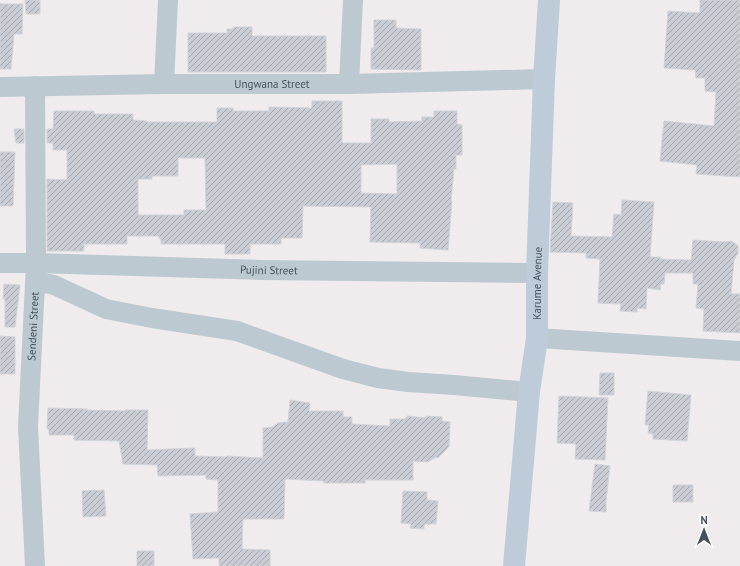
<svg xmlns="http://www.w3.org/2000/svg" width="740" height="566" font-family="'PT Sans',sans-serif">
<defs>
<pattern id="building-hatch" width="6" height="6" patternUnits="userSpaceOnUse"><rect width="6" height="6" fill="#c9ccd2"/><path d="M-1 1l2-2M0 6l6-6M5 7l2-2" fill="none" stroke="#a5a8ae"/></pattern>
</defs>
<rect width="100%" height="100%" fill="#f0eced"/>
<path fill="url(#building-hatch)" stroke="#d0d3d9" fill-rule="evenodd" d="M 25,0 L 40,0 L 40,14 L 26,14 Z
M 700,0 L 740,0 L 740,177 L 696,174 L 697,165 L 660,161 L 664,121 L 714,126 L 716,92 L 705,91 L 705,78 L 696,78 L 695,70 L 664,68 L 668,11 L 700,13 Z
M 0,4 L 23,4 L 22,34 L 14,34 L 11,69 L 0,69 Z
M 374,20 L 396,20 L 396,28 L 421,29 L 421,70 L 371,69 L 371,48 L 374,48 Z
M 233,27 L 252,27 L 252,36 L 326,36 L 326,72 L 188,72 L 188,33 L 227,33 L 227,29 L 233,29 Z
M 312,101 L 342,101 L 342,143 L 371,143 L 371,119 L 389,119 L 389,122 L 422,121 L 422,117 L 434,117 L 434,111 L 457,111 L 457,124 L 462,125 L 462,155 L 456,155 L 456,169 L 454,169 L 451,201 L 452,201 L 448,250 L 420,248 L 420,243 L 370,242 L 371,207 L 303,206 L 302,238 L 281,238 L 281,244 L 250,244 L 250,254 L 225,254 L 225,244 L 161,244 L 161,239 L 159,239 L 159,236 L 127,236 L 127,244 L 84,244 L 84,251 L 47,251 L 47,179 L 67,180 L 67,150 L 53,150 L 53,143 L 47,143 L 47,129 L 53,129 L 54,111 L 94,111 L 94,114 L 133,114 L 133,120 L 147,121 L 147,122 L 217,122 L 217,108 L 233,108 L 233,111 L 269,111 L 269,107 L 312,108 ZM 178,158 L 205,158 L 206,210 L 184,210 L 184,215 L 138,215 L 138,179 L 152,179 L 152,176 L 178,176 ZM 397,164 L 397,194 L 361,193 L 361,165 Z
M 14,129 L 24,129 L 24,143 L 16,143 Z
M 0,152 L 15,152 L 13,206 L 0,206 Z
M 622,200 L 654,202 L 650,257 L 660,257 L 660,259 L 691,260 L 693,240 L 723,242 L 732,241 L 738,246 L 738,253 L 734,260 L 731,294 L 740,294 L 740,333 L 703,331 L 704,309 L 696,308 L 698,284 L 693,284 L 693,273 L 665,273 L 664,284 L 661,284 L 660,290 L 647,288 L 646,309 L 637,308 L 637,312 L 620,311 L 621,304 L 598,303 L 600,259 L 586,258 L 586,253 L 550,252 L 553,202 L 573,203 L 571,236 L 612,237 L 614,214 L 621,215 Z
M 4,284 L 20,285 L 15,327 L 5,327 L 5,299 L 3,299 Z
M 0,336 L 15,337 L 15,374 L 0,374 Z
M 600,373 L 614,373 L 614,395 L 599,395 Z
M 648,391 L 691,395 L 687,441 L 653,439 L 653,434 L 648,433 L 649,425 L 645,425 Z
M 559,396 L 608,398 L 605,460 L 575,459 L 576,444 L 557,443 Z
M 290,400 L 310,403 L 309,411 L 343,411 L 343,417 L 352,417 L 352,424 L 390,426 L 390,419 L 405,419 L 407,416 L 426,418 L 426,416 L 442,417 L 442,421 L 450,422 L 449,446 L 448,448 L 438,458 L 436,457 L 428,462 L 413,461 L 413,480 L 365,480 L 365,483 L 324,483 L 324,481 L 285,479 L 284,519 L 243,519 L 242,549 L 270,550 L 270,566 L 219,566 L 219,558 L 193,559 L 190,514 L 218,512 L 218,480 L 206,479 L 206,475 L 158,476 L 157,465 L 123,464 L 119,441 L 74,440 L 74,435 L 49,435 L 49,429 L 47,429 L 48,408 L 87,409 L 87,410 L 125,411 L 125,410 L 148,410 L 147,450 L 195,448 L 195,456 L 226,457 L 227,456 L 263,458 L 263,428 L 272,427 L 278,423 L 288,422 Z
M 595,464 L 610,466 L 606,501 L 606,512 L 589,511 Z
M 673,485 L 693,485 L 693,502 L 673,502 Z
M 104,490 L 106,516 L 83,517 L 82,491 Z
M 403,491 L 427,492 L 427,500 L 438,501 L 436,524 L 424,524 L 424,529 L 410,528 L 411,524 L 401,523 Z
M 137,551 L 154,551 L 154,566 L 137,566 Z"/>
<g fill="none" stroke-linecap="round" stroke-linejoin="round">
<g stroke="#bcc9d1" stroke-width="20">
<path d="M 164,84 L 168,0"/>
<path d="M 349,84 L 353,0"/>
<path id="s1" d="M 0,87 L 164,84 L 349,84 L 544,79"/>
<path id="s2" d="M 0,263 L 36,263 L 261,270 L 537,273"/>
<path d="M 35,281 L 54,285 L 106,309 L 152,318 L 237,331 L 343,369 L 378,378 L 408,382 L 454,385 L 529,392"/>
<path d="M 537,338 L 740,351"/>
<path id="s3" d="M 35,566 L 28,427 L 36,263 L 35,86"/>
</g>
<path stroke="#bdccd8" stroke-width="22" id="s4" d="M 514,566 L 529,392 L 537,338 L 537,273 L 544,79 L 549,0"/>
</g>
<g text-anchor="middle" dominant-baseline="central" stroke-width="3" stroke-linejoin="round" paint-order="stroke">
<g font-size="11" fill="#44525c" stroke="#fff">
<text stroke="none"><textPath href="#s1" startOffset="272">Ungwana Street</textPath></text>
<text stroke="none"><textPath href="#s2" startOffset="269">Pujini Street</textPath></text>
<text stroke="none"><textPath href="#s4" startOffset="284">Karume Avenue</textPath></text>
<text stroke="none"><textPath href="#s3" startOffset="240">Sendeni Street</textPath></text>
</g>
</g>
<g transform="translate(704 530)" stroke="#ffffff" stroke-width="3" paint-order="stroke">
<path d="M0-3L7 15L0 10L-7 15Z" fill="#44525c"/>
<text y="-6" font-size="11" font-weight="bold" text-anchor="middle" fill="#44525c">N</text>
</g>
</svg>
